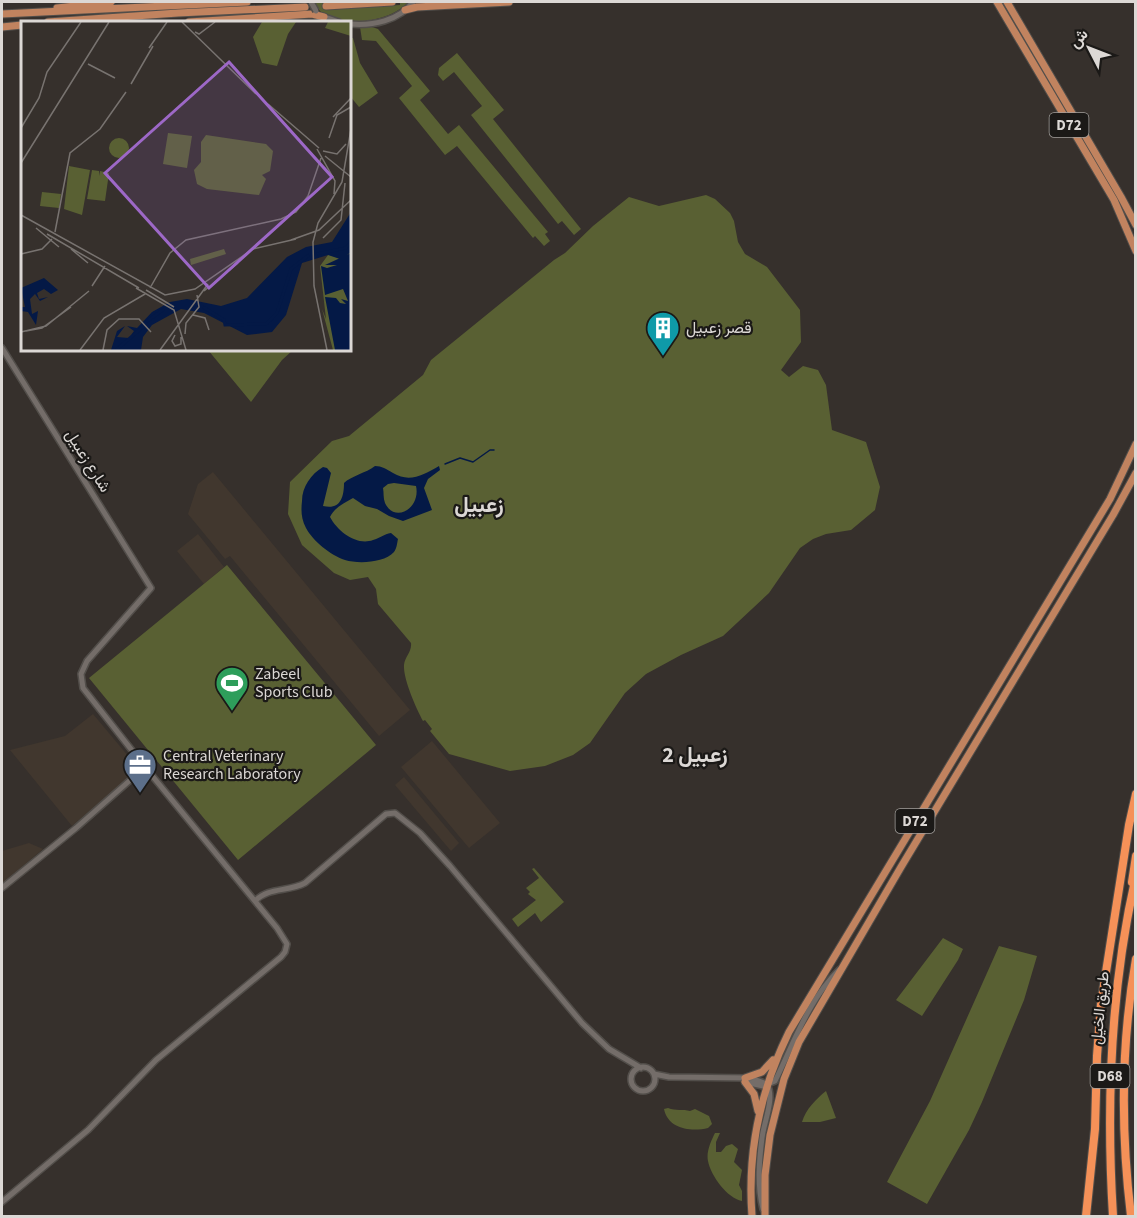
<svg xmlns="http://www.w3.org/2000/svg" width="1137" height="1218" font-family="'Source Sans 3',Vazirmatn,sans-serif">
<rect width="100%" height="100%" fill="#36302c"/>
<path fill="#41372e" d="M 213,472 L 410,710 L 379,736 L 230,556 L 225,559 L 188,514 L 198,484 Z
M 198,534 L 224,567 L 204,584 L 177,551 Z
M 93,714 L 139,769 L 72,826 L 10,750 L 65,736 Z
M 432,741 L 500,823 L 469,848 L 401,767 Z
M 404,777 L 459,843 L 451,851 L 395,785 Z
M 29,843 L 43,849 L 2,884 L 2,851 Z"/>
<path fill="#596033" d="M 314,2 L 324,2 L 325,10 L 400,5 L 400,2 L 408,2 C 390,24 326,32 314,2 Z
M 369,26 L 378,29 L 430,91 L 420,100 L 448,134 L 459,125 L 548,232 L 545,234 L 550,241 L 544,246 L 535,236 L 533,238 L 457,146 L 445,155 L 399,98 L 412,86 L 376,41 L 362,40 L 360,27 Z
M 350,38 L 353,38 L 360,63 L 378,93 L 359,107 L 350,96 Z
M 457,53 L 504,110 L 493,119 L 581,229 L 574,235 L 562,221 L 558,224 L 471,115 L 482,106 L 454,72 L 443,81 L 438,75 L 439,68 Z
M 706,195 L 715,199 L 730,213 L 734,221 L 738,242 L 745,254 L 767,267 L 800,310 L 801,342 L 781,370 L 789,377 L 803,366 L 818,370 L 826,385 L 832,430 L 866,442 L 880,487 L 875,510 L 851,530 L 826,534 L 813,539 L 800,548 L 769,593 L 723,636 L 681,655 L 646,674 L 625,693 L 590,743 L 573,755 L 545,766 L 510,771 L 449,754 L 430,731 L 432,729 L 425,720 L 423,721 C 416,708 403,679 404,665 C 405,656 412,652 411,643 L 378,604 L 376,589 L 368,577 L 350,580 L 334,573 L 302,545 L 288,514 L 290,482 L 332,441 L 349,436 L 423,375 L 431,360 L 554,260 L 565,253 L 593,226 L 629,197 L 659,206 Z
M 208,350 L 293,350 L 282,360 L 251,402 Z
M 227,565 L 376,745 L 238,860 L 89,678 Z
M 534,868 L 564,902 L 541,922 L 535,913 L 518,927 L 512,919 L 536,900 L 528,894 L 530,892 L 526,888 L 539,878 L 532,869 Z
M 943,938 L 963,949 L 958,960 L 922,1016 L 896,1000 Z
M 999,946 L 1037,956 L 1024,1000 L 982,1102 L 969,1130 L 927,1204 L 887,1182 L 930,1101 Z
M 826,1091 L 836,1118 L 820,1122 L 802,1122 C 806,1109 816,1099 826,1091 Z
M 668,1108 C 676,1111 683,1109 690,1111 L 695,1109 L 709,1116 L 712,1124 L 708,1128 C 691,1132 668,1129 664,1109 Z
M 715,1133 L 720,1133 L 716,1142 L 716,1152 L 721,1152 L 726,1146 L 732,1144 L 738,1149 L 734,1162 L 742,1170 L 739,1185 L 742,1191 L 742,1201 C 727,1198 711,1176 708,1161 C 706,1152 711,1141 715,1133 Z"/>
<path fill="#041946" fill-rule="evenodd" d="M 375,466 C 382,466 386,469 393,473 C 409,483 424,475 439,466 L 440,470 L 428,479 L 424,488 L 432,510 L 403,521 L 389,516 L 377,509 L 365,506 L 353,498 C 344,503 334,508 330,517 C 338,532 357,546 373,540 C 380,538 384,534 391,533 L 398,539 C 397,543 397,548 394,552 C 384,563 358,564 345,560 C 330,555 313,541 306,528 C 301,519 301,510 302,501 C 302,487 311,474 323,467 L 327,468 L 331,473 L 323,506 C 340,510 344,498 344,483 C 351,476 366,473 375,466 ZM 394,483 L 416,486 C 421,508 395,524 385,503 C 383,498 384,493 383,488 L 388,484 Z"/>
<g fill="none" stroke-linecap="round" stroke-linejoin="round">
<path stroke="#041946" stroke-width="1.5" d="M 445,464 L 460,458 L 473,462 L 490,450 L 494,450"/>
<g stroke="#524e4a" stroke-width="8">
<path id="tertiary" d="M 322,16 L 339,22
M 350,24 C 372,26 399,21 413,2
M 2,348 L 151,588 L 87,661 L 81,674 L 83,688 L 145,767 L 277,928 L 287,944 L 285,952 L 281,957 L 156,1060 L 88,1130 L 2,1202
M 2,888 L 76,828 L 145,767
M 255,901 C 268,887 288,892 305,883 L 386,814 L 395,813 L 420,833 L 450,866 L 582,1023 L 609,1049 L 641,1068
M631 1079a12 12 0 1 1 24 0a12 12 0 1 1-24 0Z
M 654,1074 L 669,1077 L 751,1078 L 767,1084 C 775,1099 764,1121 762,1138 C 759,1162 757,1185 763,1209
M 745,1082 L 763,1086 L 775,1081 C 794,1043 808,1000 839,970"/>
</g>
<g stroke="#524e4a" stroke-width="9">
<path id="primary" d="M 997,2 L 1114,200 L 1136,251
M 1007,2 L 1121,197 L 1136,225
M 326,6 L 392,2
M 57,8 L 111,2
M 405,10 L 417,7 L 509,2
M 2,14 L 247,2
M 48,22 L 178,13 L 305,7
M 189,22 L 312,14 L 324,17
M 2,27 L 22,25
M 745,1078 L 762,1072 L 773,1060
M 745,1082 L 754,1094 L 758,1111
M 752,1216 C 747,1151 760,1091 789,1032 L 1110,499 L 1136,444
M 765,1216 L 765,1175 L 770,1135 L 784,1079 L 799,1042 L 901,867 L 1113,515 L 1136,473"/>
</g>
<g stroke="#524e4a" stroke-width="10">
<path id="motorway" d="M 1132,882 L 1136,856
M 1086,1216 L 1095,1129 L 1097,1056 L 1101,1004 L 1129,825 L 1136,794
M 1113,1216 C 1106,1102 1110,989 1136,876
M 1131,1216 C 1121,1133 1121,1043 1136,959"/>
</g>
<use href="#tertiary" stroke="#746d69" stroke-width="5"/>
<use href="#primary" stroke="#c1835f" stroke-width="7"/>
<use href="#motorway" stroke="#f59158" stroke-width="8"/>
<g stroke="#524e4a" stroke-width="8" stroke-linecap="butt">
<path id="tertiary-bridge" d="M 311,2 L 316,11"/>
</g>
<use href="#tertiary-bridge" stroke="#746d69" stroke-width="5"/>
</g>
<defs>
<g id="building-pin" transform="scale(1.725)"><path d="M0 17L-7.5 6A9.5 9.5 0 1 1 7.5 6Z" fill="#0f9aa8" stroke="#1b1917"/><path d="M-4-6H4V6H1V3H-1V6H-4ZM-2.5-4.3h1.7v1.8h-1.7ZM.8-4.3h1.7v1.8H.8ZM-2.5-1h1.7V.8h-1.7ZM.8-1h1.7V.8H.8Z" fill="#fff"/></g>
<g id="stadium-pin" transform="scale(1.725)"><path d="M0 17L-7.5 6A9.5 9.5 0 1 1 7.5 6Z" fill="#2e9e5b" stroke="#1b1917"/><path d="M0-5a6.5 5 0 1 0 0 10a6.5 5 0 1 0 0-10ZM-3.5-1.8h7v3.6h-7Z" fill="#fff"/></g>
<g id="office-pin" transform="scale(1.725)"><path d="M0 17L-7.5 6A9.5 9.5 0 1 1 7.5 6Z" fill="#5c6f8a" stroke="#1b1917"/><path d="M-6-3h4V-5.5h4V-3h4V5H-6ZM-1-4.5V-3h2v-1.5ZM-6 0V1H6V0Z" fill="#fff"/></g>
</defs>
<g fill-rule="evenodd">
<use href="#building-pin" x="663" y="328"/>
<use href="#stadium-pin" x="232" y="683"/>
<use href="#office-pin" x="140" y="765"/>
</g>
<g text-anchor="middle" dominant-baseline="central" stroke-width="4.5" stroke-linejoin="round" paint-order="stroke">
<g fill="#1b1917" stroke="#a29f9c" stroke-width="1.5">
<rect x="1049.5" y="113" width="39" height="24" rx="4.5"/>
<rect x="895.5" y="809" width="39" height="24" rx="4.5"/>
<rect x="1090.5" y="1064" width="39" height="24" rx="4.5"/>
</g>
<g font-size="15" font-weight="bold" fill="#dcd8d5">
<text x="1069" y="125">D72</text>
<text x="915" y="821">D72</text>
<text x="1110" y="1076">D68</text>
</g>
<g font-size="16" fill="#dcd8d5" stroke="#1b1917" text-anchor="start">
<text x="686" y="328">قصر زعبيل</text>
<text x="255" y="674">Zabeel<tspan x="255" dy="18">Sports Club</tspan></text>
<text x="163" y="756">Central Veterinary<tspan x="163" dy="18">Research Laboratory</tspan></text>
</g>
<g font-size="16" fill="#dcd8d5" stroke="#1b1917">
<text transform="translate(88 461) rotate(58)">شارع زعبيل</text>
<text transform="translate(1100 1008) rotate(-84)">طريق الخيل</text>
</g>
<g font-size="22" font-weight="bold" fill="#dcd8d5" stroke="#1b1917">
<text x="479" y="505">زعبيل</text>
<text x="695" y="755">زعبيل 2</text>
</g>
</g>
<g transform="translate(21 21)">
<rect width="330" height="330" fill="#36302c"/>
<path d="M 241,1 L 275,1 L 267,13 L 256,45 L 241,42 L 232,16 ZM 307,1 L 330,1 L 330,15 L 304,7 ZM 147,112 L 171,115 L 166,147 L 142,143 ZM 185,114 L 245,123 L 252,130 L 249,150 L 241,154 L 245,158 L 238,174 L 186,168 L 176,163 L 173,149 L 180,141 L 180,121 ZM88 127a10 10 0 1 1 20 0a10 10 0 1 1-20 0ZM 48,145 L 69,149 L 61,194 L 43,188 ZM 71,149 L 78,150 L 78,155 L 79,150 L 88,152 L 84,180 L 66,178 ZM 21,171 L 40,173 L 38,187 L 19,185 ZM 203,228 L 205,233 L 170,244 L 169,238 ZM 330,228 L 330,329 L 312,329 L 301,288 L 305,298 L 299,245 L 307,234 Z" fill="#596033"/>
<path d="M 330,191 L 329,232 L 319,238 L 307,234 L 281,242 L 265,294 L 251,311 L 226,314 L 183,292 L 160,288 L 131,304 L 122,316 L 120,329 L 90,329 L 96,310 L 104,305 L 96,316 L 108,317 L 113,310 L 106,305 L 116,307 L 131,291 L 149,281 L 166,278 L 200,285 L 226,277 L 266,236 L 285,226 L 311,221 ZM 330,232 L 330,329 L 314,329 L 304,276 L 315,277 L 319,282 L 325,283 L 320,278 L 327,280 L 322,268 L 304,274 L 300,245 L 306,247 L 316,244 L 304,244 ZM 23,257 L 37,269 L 30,273 L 23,268 L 16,272 L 18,278 L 27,276 L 19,280 L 14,273 L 9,278 L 11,293 L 17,290 L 15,304 L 7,291 L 0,290 L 0,286 L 4,286 L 0,267 Z" fill="#041946"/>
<path fill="none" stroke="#041946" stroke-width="3" d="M 296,233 L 325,227 L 330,221M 182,286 L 203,299 L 204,304 L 245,303 L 256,292 L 270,248 L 288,234M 125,301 L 143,288M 95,329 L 123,305"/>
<path fill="none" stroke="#787370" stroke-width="1.5" d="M 161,1 L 235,73M 174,11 L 178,13 L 194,1M 128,27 L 146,1M 67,43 L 94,57M 110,63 L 132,25M 247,83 L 298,127M 312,96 L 330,77M 0,107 L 18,77 L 26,51 L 60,1M 308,117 L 316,94 L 330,86M 296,128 L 314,160 L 313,173M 302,130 L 316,133 L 325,123M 304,135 L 330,156M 0,142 L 88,1M 0,194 L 144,274 L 174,268 L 232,228 L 275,218M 15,207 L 38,226M 34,211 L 49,132 L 79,108 L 105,71M 26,213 L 118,267M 302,217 L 320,199 L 324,162M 270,219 L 298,209 L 330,179M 50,228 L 67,242M 0,233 L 21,228 L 31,218M 71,265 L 84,245M 115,267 L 153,289 L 165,329M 129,267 L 149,232 L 165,219 L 260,198 L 275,191 L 287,175 L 300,137M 125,269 L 153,286M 183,270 L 217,242M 172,294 L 184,297 L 188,309M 5,310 L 21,307 L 50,286M 0,311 L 25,305 L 68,270M 164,313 L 165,302 L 178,286 L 176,274M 154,314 L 151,320 L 154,325 L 160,323 L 160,316M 59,329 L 83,297 L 124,273M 82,329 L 86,309 L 98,298 L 118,298 L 130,311M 139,329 L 187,263M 306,329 L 293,265 L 292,221 L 297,202 L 321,161 L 330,108"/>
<path fill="#9d68c7" fill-opacity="0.15" stroke="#9d68c7" stroke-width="3" d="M 208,41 L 311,156 L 188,267 L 84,152 Z"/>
<rect width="330" height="330" fill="none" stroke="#dcd8d5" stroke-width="3"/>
</g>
<rect width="1137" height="1218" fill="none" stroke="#dcd8d5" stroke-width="6"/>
<g transform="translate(1089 48) rotate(312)" stroke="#1b1917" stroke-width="4.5" paint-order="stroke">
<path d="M0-4.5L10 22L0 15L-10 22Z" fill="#dcd8d5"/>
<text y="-9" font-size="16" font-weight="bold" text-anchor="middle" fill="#dcd8d5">ش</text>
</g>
</svg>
